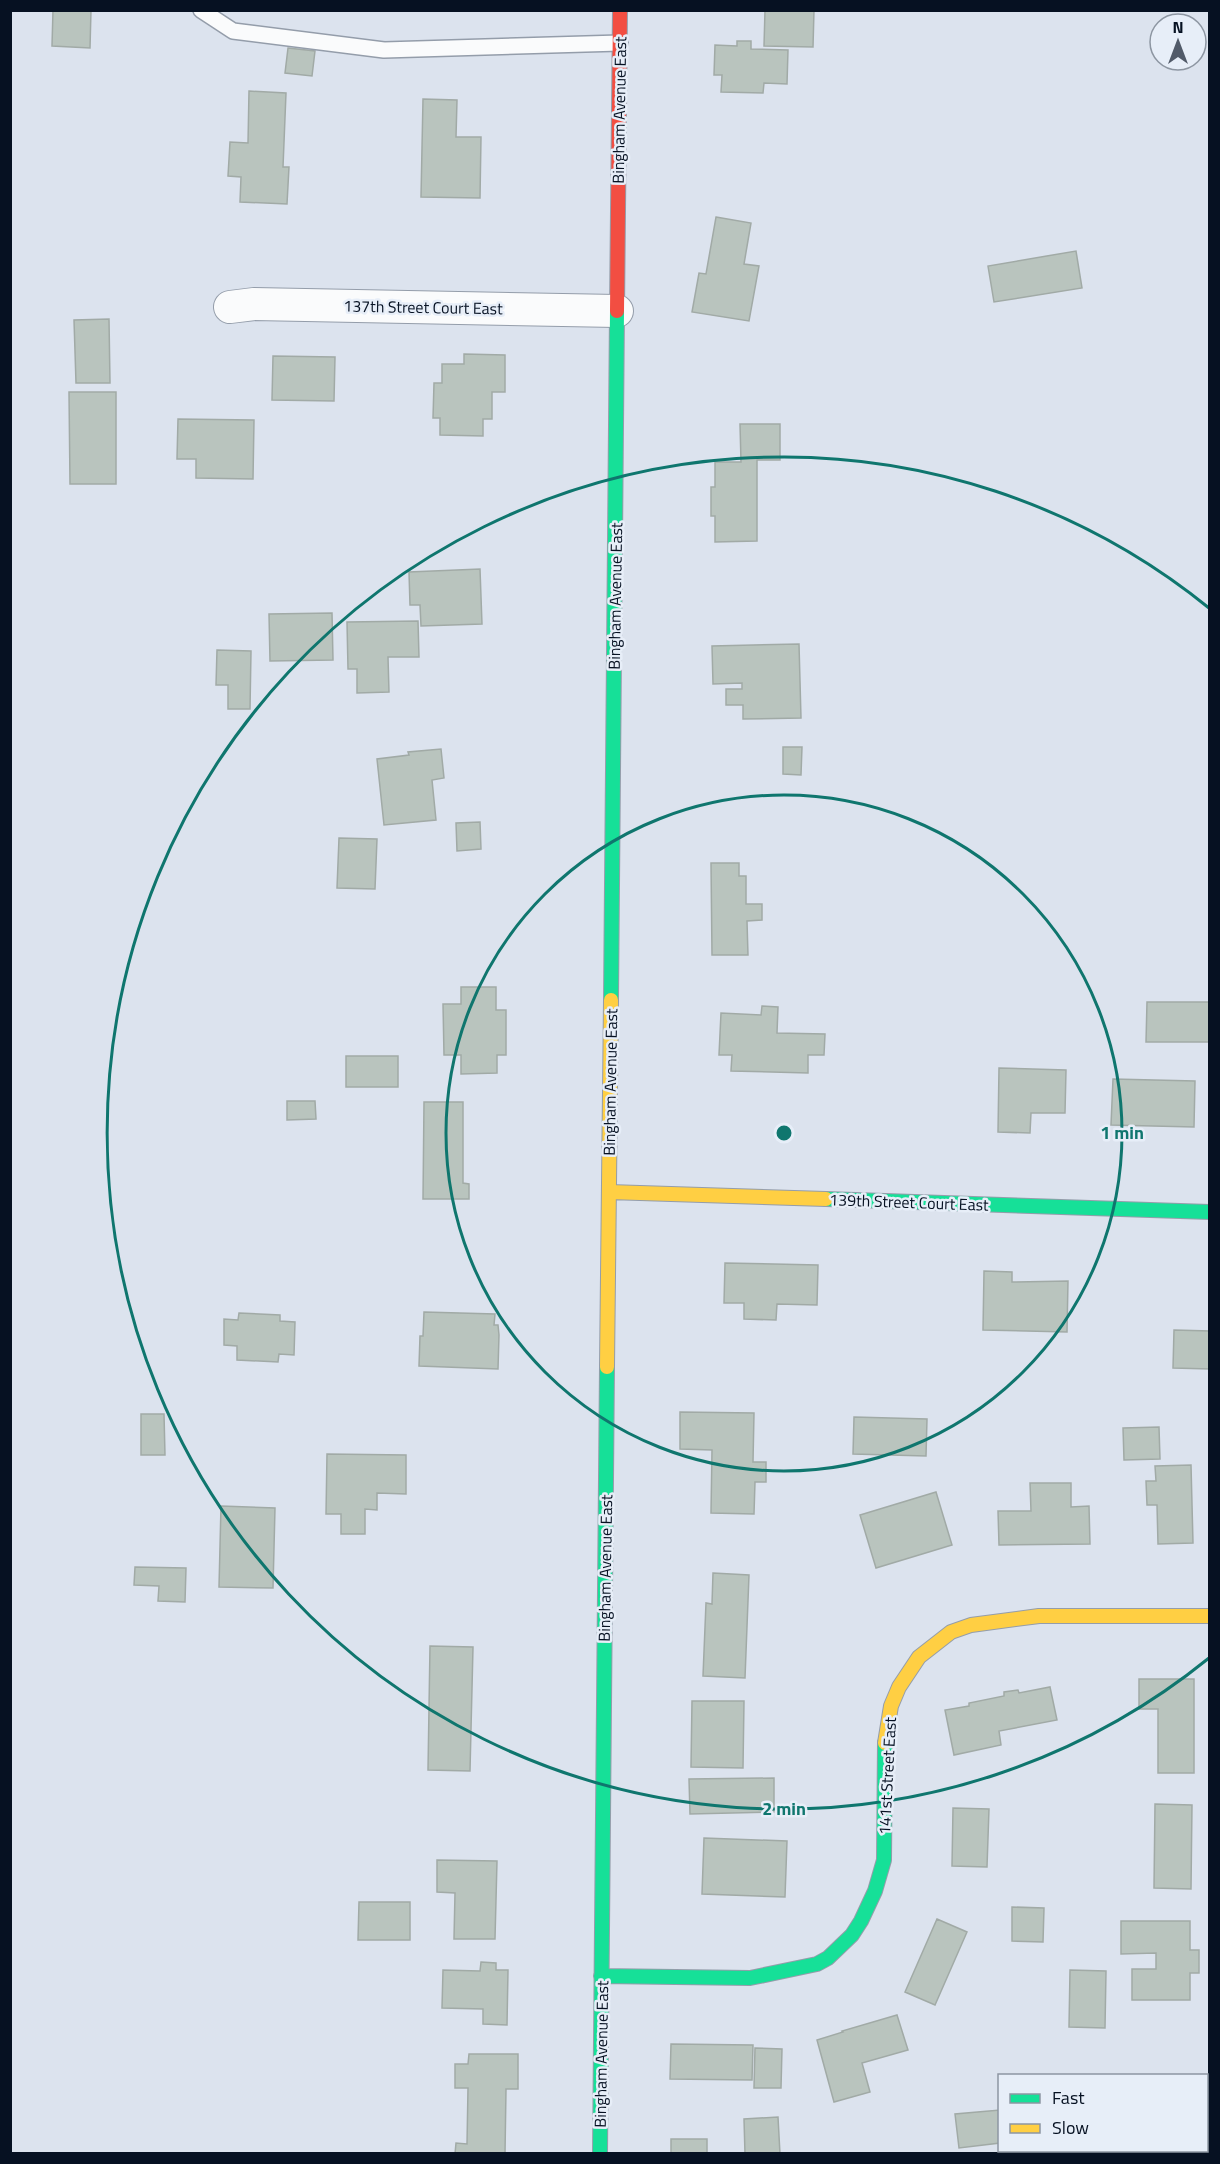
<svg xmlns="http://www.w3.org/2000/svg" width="1220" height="2164" font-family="'Titillium Web',sans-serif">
<rect width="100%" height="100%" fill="#dce3ee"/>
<path fill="#b9c4be" stroke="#a1aaa6" stroke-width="1.5" d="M 53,10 L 91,10 L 90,48 L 52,46 Z
M 765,10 L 814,10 L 813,47 L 764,46 Z
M 737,41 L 751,41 L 751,49 L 788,50 L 787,84 L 764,83 L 763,93 L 721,92 L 722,75 L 714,75 L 715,45 L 737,46 Z
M 288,48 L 315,51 L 312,76 L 285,73 Z
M 249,91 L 286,93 L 283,167 L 289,167 L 287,204 L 240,202 L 241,177 L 228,176 L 230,142 L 248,143 Z
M 423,99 L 457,100 L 456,137 L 481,137 L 480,198 L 421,197 Z
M 716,217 L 751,223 L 744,264 L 759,266 L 749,321 L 692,312 L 699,273 L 706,274 Z
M 1076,251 L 1082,288 L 994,302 L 988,266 Z
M 109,319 L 110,383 L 76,383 L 74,320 Z
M 464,354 L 505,355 L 505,392 L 492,392 L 492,419 L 483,419 L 483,436 L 440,435 L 440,418 L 433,418 L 434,383 L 442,383 L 442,364 L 464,364 Z
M 273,356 L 335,357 L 334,401 L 272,400 Z
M 69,392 L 116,392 L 116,484 L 70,484 Z
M 178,419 L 254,420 L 253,479 L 196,478 L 196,459 L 177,459 Z
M 740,424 L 780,424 L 780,460 L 757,460 L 757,541 L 715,542 L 715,516 L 711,516 L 711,487 L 715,487 L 715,462 L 741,462 Z
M 480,569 L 482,624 L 421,626 L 420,605 L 410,605 L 409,572 Z
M 332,613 L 333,660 L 270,661 L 269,614 Z
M 418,621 L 419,657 L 388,657 L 389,692 L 357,693 L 357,669 L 348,669 L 347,622 Z
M 799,644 L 801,718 L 743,719 L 743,705 L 726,705 L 726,689 L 742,689 L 742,683 L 713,684 L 712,646 Z
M 217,650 L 251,651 L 250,709 L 228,709 L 228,685 L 216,685 Z
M 783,747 L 802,747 L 801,775 L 783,774 Z
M 441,749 L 444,778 L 432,780 L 436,820 L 384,825 L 377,759 L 409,755 L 408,752 Z
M 480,822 L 481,849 L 457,851 L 456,823 Z
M 339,838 L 377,839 L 375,889 L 337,888 Z
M 711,863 L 739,863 L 739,876 L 746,876 L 746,904 L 762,904 L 762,920 L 747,921 L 748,955 L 712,955 Z
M 461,987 L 496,987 L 496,1010 L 506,1010 L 506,1055 L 497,1055 L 497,1073 L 461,1074 L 461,1055 L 444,1055 L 443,1004 L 461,1004 Z
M 1147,1002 L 1210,1002 L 1210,1042 L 1146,1042 Z
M 762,1006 L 778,1007 L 777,1033 L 825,1034 L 824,1055 L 808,1055 L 808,1073 L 731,1071 L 732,1055 L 719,1055 L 721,1013 L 761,1015 Z
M 346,1056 L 398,1056 L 398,1087 L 346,1087 Z
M 999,1068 L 1066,1070 L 1065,1113 L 1031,1113 L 1030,1133 L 998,1132 Z
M 1113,1079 L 1195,1081 L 1194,1127 L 1111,1125 Z
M 287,1101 L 315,1101 L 316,1119 L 287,1120 Z
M 424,1102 L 463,1102 L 463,1183 L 469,1184 L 469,1199 L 423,1199 Z
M 725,1263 L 818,1265 L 817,1305 L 777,1304 L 776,1320 L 744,1319 L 744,1303 L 724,1303 Z
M 984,1271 L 1012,1272 L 1012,1282 L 1068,1281 L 1067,1332 L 983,1330 Z
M 424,1312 L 495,1314 L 494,1325 L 498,1325 L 499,1335 L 498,1369 L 419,1366 L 420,1336 L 423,1336 Z
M 239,1313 L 280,1315 L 280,1321 L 295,1322 L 294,1355 L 279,1354 L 278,1362 L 237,1360 L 237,1346 L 224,1345 L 224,1319 L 238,1320 Z
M 1174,1330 L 1210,1331 L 1210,1369 L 1173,1368 Z
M 680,1412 L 754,1413 L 753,1462 L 766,1462 L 766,1482 L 755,1482 L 754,1514 L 711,1513 L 712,1450 L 680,1449 Z
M 141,1414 L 164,1414 L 165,1455 L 141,1455 Z
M 854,1417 L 927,1419 L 926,1456 L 853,1454 Z
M 1159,1427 L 1160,1459 L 1124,1460 L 1123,1428 Z
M 327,1454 L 406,1455 L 406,1494 L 377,1493 L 377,1510 L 365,1509 L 365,1534 L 341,1534 L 341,1514 L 326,1514 Z
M 1191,1465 L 1193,1543 L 1158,1544 L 1157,1505 L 1147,1505 L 1146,1481 L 1156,1481 L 1155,1466 Z
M 1030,1483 L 1071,1483 L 1071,1507 L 1089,1506 L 1090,1544 L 999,1545 L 998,1511 L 1031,1511 Z
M 936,1492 L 952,1545 L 876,1568 L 860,1515 Z
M 221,1506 L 275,1508 L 273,1588 L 219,1587 Z
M 135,1567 L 186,1568 L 185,1602 L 158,1601 L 159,1586 L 134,1585 Z
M 713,1573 L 749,1575 L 745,1678 L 703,1676 L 706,1603 L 712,1604 Z
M 430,1646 L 473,1647 L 470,1771 L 428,1770 Z
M 1139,1679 L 1194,1679 L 1194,1773 L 1158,1773 L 1158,1709 L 1139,1709 Z
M 1050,1687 L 1057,1720 L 999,1731 L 1001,1745 L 954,1755 L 945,1710 L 969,1706 L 969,1703 L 1004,1696 L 1004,1692 L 1018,1690 L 1019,1693 Z
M 692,1701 L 744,1701 L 743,1768 L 691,1767 Z
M 774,1778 L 774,1812 L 690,1814 L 689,1779 Z
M 1155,1804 L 1192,1805 L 1191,1889 L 1154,1888 Z
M 953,1808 L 989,1809 L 987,1867 L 952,1866 Z
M 704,1838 L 787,1841 L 785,1897 L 702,1894 Z
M 437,1860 L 497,1861 L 495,1939 L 454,1939 L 455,1893 L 437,1892 Z
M 359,1902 L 410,1902 L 410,1940 L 358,1940 Z
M 1012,1907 L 1044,1908 L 1043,1942 L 1012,1941 Z
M 937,1919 L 967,1932 L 935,2005 L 905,1992 Z
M 1121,1921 L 1190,1921 L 1190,1950 L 1199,1950 L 1199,1973 L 1190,1973 L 1190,2000 L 1132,2000 L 1132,1969 L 1156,1969 L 1156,1953 L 1121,1954 Z
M 481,1962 L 496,1963 L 496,1970 L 508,1970 L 507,2025 L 483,2024 L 483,2009 L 442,2008 L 443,1970 L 480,1971 Z
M 1070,1970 L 1106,1971 L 1105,2028 L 1069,2027 Z
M 897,2015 L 908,2050 L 862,2063 L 870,2092 L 834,2102 L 817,2040 L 843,2032 L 842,2031 Z
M 671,2044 L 753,2045 L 752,2080 L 670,2079 Z
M 755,2048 L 782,2049 L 781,2088 L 754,2088 Z
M 469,2054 L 518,2054 L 518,2089 L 506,2089 L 505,2154 L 455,2154 L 456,2143 L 467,2144 L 468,2088 L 455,2088 L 455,2064 L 468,2064 Z
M 1000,2110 L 1000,2143 L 959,2148 L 955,2114 Z
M 778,2117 L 780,2154 L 745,2154 L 744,2119 Z
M 671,2139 L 707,2139 L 707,2154 L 671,2154 Z"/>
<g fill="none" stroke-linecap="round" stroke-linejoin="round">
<g stroke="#949daa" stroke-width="18">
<path id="lane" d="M 201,10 L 233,31 L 384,50 L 620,43"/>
</g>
<g stroke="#949daa" stroke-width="34">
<path id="street" d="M 230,307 L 254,304 L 617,311"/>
</g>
<g stroke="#949daa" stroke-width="16">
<path id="fast" d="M 611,1000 L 617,311
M 826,1199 L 1210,1212
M 601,1976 L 750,1978 L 817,1964 L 828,1958 L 852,1935 L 861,1921 L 875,1891 L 884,1860 L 885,1743
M 600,2154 L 607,1367"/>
</g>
<g stroke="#949daa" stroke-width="16">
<path id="slow" d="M 609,1192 L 826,1199
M 607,1367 L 611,1000
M 885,1743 L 891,1706 L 899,1687 L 919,1657 L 951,1632 L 971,1625 L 1039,1616 L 1210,1616"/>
</g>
<g stroke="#949daa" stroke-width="16">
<path id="jam" d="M 617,311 L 620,10"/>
</g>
<use href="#lane" stroke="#fafbfc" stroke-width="15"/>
<use href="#street" stroke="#fafbfc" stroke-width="32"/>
<use href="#fast" stroke="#16e098" stroke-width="14"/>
<use href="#slow" stroke="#ffcf43" stroke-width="14"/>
<use href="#jam" stroke="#f24e42" stroke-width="14"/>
</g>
<g fill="none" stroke="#0f766e" stroke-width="3">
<circle cx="784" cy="1133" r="338"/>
<path d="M1209 1658A676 676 0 1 1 1209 608"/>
</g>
<g text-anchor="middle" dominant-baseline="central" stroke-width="5" stroke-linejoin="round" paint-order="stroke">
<g font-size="16" fill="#061122" stroke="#e7eef8">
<text transform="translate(619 110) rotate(-89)">Bingham Avenue East</text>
<text transform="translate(423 307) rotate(1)">137th Street Court East</text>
<text transform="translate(615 596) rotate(-89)">Bingham Avenue East</text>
<text transform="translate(610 1082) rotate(-89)">Bingham Avenue East</text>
<text transform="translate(909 1202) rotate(2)">139th Street Court East</text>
<text transform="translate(605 1568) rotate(-89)">Bingham Avenue East</text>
<text transform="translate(887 1776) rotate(-87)">141st Street East</text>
<text transform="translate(601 2054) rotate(-89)">Bingham Avenue East</text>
</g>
</g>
<circle cx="784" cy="1133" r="9" fill="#0f766e" stroke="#e7eef8" stroke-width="3"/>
<g font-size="18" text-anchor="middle" font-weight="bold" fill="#0f766e" stroke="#e7eef8" stroke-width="5" stroke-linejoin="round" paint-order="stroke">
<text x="1122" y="1139">1 min</text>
<text x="784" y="1815">2 min</text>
</g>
<rect width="1220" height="2164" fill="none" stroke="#061122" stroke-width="24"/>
<rect x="998" y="2074" width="210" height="78" fill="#e7eef8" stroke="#8d96a2" stroke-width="1.5"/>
<rect x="1010" y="2094" width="30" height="9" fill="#16e098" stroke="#8d96a2" stroke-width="1.5"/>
<text x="1052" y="2104" font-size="18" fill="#061122">Fast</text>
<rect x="1010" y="2124" width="30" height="9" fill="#ffcf43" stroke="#8d96a2" stroke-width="1.5"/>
<text x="1052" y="2134" font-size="18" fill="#061122">Slow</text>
<g transform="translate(1178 42)"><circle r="28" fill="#e7eef8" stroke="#8d96a2" stroke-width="1.5"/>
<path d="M0-4.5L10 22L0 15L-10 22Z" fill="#515a69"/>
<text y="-9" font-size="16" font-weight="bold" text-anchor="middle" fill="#061122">N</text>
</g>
</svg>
